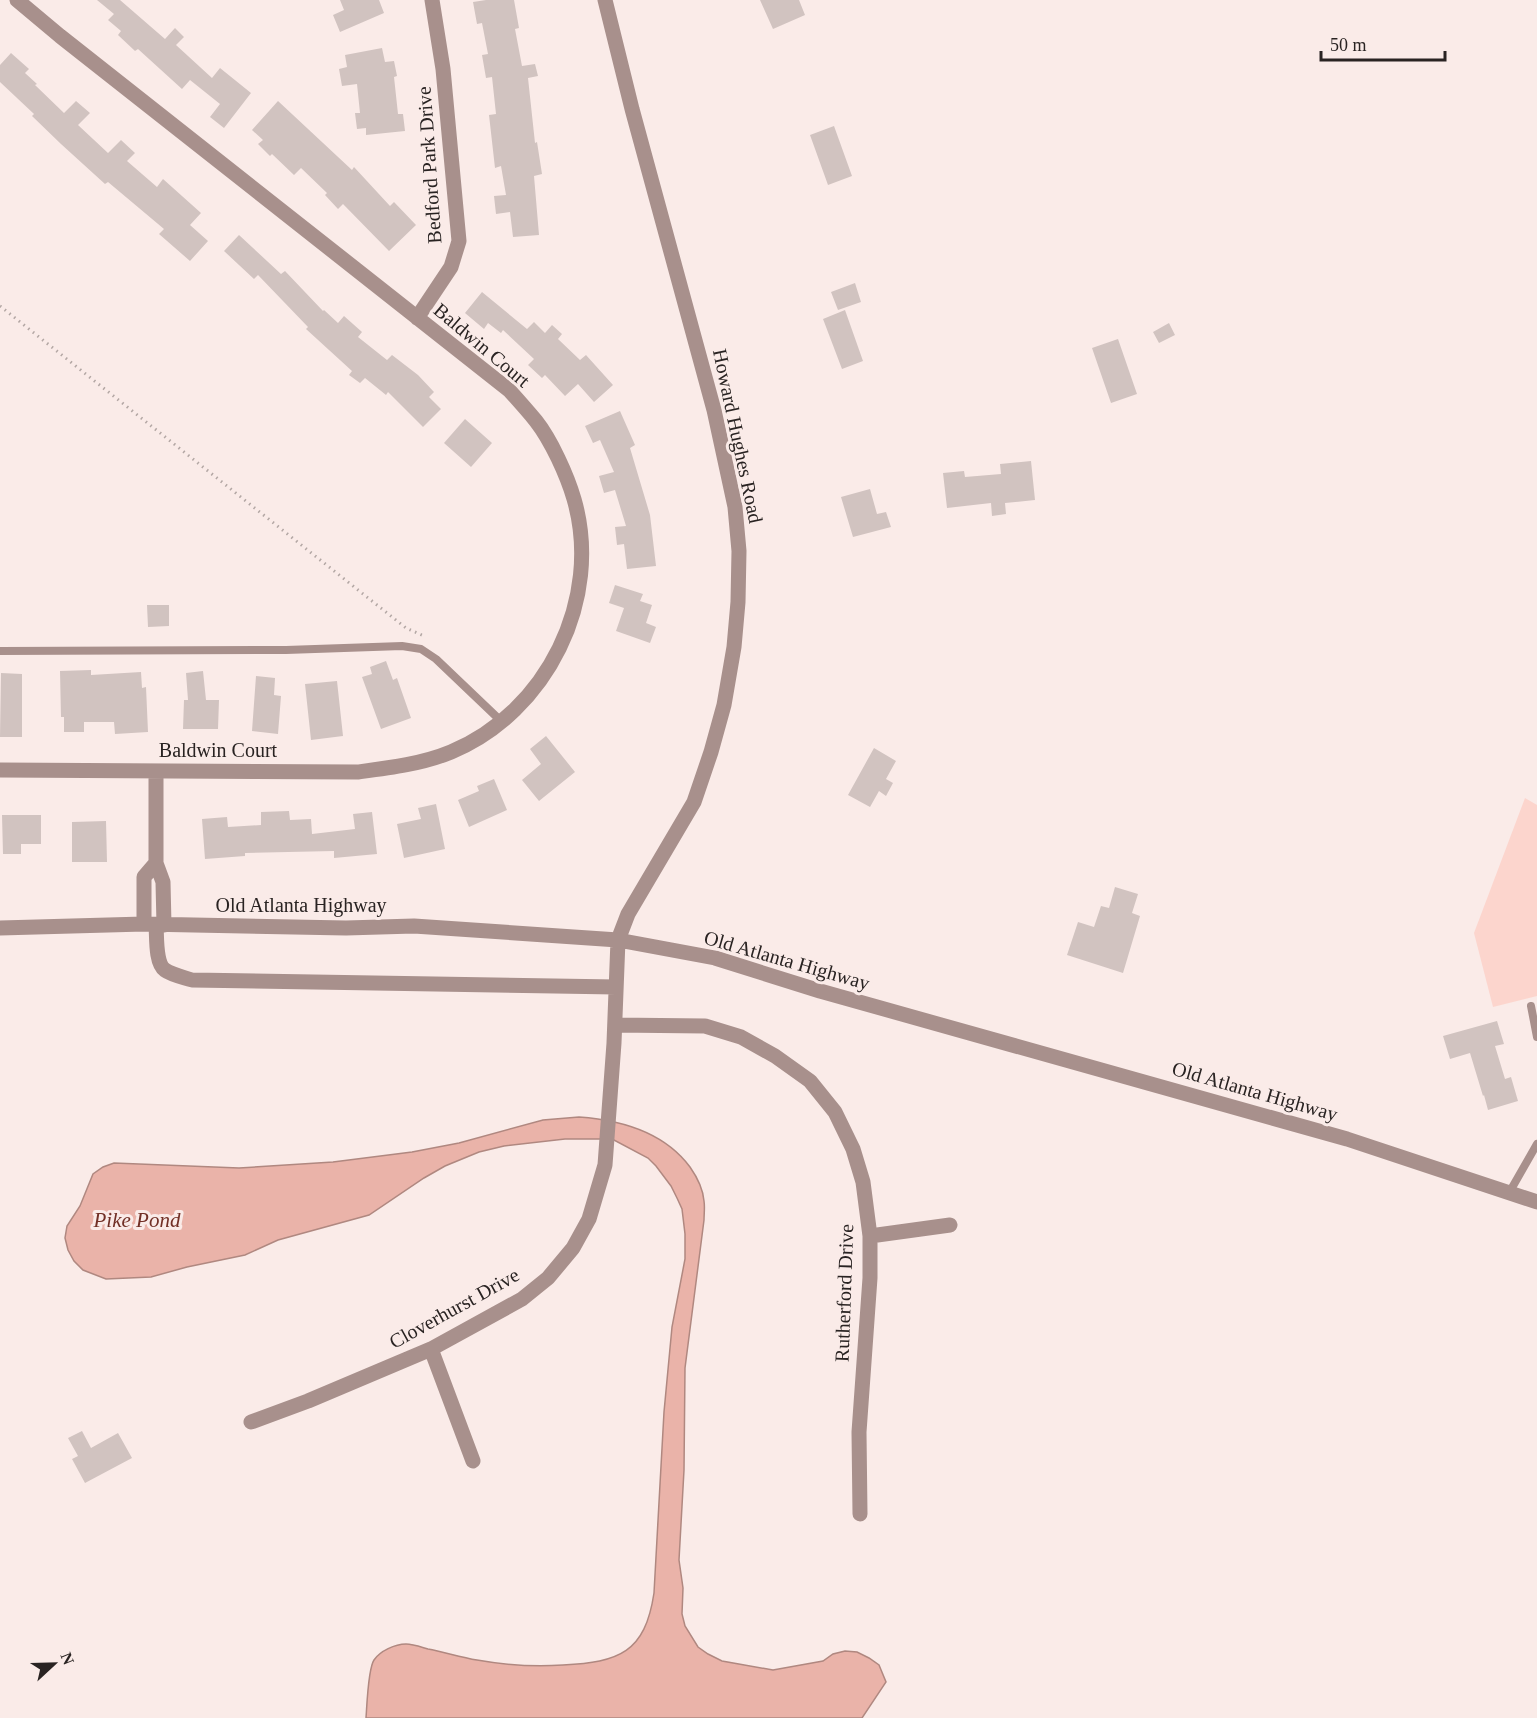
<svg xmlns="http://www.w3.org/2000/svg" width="1537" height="1718" font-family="'Times New Roman',serif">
<rect width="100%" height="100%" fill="#faebe8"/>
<path fill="#fcd5cd" d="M 1525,798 L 1537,805 L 1537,996 L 1493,1007 L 1474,933 Z"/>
<path fill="#eab3a9" stroke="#b08880" stroke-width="1.5" d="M 579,1117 C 621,1120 664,1132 690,1167 C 697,1177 703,1189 704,1201 C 705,1207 704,1214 704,1220 L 685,1368 L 684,1470 L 679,1560 L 683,1588 L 682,1614 L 685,1626 L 698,1647 L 708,1654 L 722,1661 L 773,1670 L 823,1661 L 833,1654 L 845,1651 L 857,1652 L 869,1658 L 879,1665 L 886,1682 L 862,1718 L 366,1718 C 367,1705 368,1669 374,1660 C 380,1651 395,1644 406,1644 C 413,1644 421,1647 428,1649 C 444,1652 460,1657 477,1660 C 505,1665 534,1667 563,1665 C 619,1662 645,1653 654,1593 L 664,1412 L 672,1327 L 685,1259 L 685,1234 L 682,1209 L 677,1198 L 671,1186 L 656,1166 L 648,1158 L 614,1140 L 602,1139 L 565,1139 L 504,1146 L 479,1152 L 445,1166 L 424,1178 L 369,1215 L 278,1240 L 245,1255 L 187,1267 L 151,1277 L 106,1279 L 83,1270 L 74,1261 L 68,1250 L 65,1238 L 67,1226 L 80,1206 L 93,1174 L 103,1167 L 114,1163 L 239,1168 L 333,1162 L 412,1152 L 459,1143 L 543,1120 Z"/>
<path fill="#d1c3c0" d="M 97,0 L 120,0 L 165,39 L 175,28 L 184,37 L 176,45 L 212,78 L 220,68 L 251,93 L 224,128 L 210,117 L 220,104 L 190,80 L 182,89 L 138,49 L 135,51 L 118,35 L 121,31 L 108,20 L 114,14 Z
M 340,0 L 379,0 L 384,13 L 340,32 L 333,15 L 344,10 Z
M 486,0 L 514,0 L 519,28 L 515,29 L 522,66 L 535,64 L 538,76 L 528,78 L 535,143 L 537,142 L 542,174 L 534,176 L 539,235 L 513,237 L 510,212 L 496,214 L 494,196 L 506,195 L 501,166 L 495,168 L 489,115 L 496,114 L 492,77 L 486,78 L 482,55 L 488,54 L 482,23 L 477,24 L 473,2 Z
M 760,0 L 799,0 L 805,15 L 773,29 Z
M 382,48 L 385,62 L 394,61 L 397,76 L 394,77 L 398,114 L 403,114 L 405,131 L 366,135 L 366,128 L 357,129 L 355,113 L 360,113 L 357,84 L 342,86 L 339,69 L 347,67 L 345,55 Z
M 11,53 L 29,69 L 25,73 L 37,84 L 35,85 L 64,113 L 76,101 L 90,113 L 78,125 L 108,153 L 121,140 L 135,153 L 127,161 L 157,187 L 163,179 L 201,213 L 190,225 L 208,241 L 190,261 L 159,234 L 164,229 L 108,182 L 105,184 L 61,144 L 32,116 L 34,114 L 0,82 L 0,65 Z
M 278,101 L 352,170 L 354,167 L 390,206 L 394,202 L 416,225 L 389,251 L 343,204 L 338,209 L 325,195 L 327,193 L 301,168 L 294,175 L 272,154 L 270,156 L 258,144 L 263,140 L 252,130 Z
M 834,126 L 852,176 L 828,185 L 810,135 Z
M 239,235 L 281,274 L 285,271 L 323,311 L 324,310 L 338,323 L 344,316 L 362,332 L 358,337 L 387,360 L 392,355 L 418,375 L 434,392 L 429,397 L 441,409 L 423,427 L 388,392 L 386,395 L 365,378 L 360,383 L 349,375 L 352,371 L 306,329 L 308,327 L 258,275 L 254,279 L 224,251 Z
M 855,283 L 861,302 L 838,310 L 831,292 Z
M 482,292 L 527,329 L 534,322 L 545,333 L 552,325 L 562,334 L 558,339 L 580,360 L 586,355 L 613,385 L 594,402 L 578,384 L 565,396 L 545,375 L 542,378 L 528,365 L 534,359 L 503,330 L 501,333 L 488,323 L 484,329 L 465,313 Z
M 845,310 L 863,361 L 842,369 L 823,319 Z
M 1169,323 L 1175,335 L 1159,343 L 1153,332 Z
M 1118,339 L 1137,394 L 1111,403 L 1092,348 Z
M 620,411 L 635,445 L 630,448 L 650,515 L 656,566 L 627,569 L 624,544 L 617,545 L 615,527 L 626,526 L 615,490 L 604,493 L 599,476 L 614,472 L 600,440 L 593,443 L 585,426 Z
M 465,419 L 492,443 L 471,467 L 444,443 Z
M 1031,461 L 1035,500 L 1005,503 L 1006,514 L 992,516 L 991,503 L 947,508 L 943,473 L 964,471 L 965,477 L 1001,474 L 1000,464 Z
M 870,489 L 877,514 L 886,512 L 891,527 L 853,537 L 841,497 Z
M 615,585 L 643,594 L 640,601 L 652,605 L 646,623 L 656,627 L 650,643 L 616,631 L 624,608 L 609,603 Z
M 147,605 L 169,605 L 169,626 L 148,627 Z
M 386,661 L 393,680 L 397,678 L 411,718 L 381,729 L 362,677 L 372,674 L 370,667 Z
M 91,670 L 91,675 L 141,672 L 142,688 L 146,687 L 148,732 L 115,734 L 114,722 L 84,722 L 84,732 L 64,732 L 64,717 L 61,717 L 60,671 Z
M 203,671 L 206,700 L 219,700 L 218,729 L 183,729 L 184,700 L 188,700 L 186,673 Z
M 1,673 L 22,674 L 22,737 L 0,737 Z
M 256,676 L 275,678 L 274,695 L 281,696 L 278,734 L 252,731 Z
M 337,681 L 343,736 L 311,740 L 305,684 Z
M 546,736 L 575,772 L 539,801 L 522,780 L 541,764 L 530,749 Z
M 874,748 L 896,761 L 886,779 L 893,783 L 886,796 L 879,791 L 870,807 L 848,795 Z
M 494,779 L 507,810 L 469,827 L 458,800 L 479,791 L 477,786 Z
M 436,804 L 445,849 L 404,858 L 397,824 L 421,819 L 418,808 Z
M 289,811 L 290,820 L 311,819 L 312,834 L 355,829 L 353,814 L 372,812 L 377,854 L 334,858 L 334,851 L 245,853 L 245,856 L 205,859 L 202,819 L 227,817 L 228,827 L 261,825 L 261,812 Z
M 2,815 L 41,815 L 41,844 L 21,844 L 21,854 L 3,854 Z
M 106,821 L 107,862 L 72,862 L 72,822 Z
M 1115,887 L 1138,894 L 1132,913 L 1140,916 L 1123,973 L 1067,955 L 1078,922 L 1094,927 L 1101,906 L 1109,908 Z
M 1497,1021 L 1504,1044 L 1495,1046 L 1505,1079 L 1511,1077 L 1518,1101 L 1488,1110 L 1484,1095 L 1483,1096 L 1470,1053 L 1450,1059 L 1443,1036 Z
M 82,1431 L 91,1448 L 118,1433 L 132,1458 L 85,1483 L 72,1459 L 78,1456 L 68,1438 Z"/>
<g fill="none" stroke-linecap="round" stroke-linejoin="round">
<path stroke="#b3a7a4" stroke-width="3" stroke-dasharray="1.5 4.5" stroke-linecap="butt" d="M 0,306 L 406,628 L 424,636"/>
<path stroke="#a8908c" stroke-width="8" d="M 0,651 L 286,650 L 402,646 L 421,649 L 436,659 L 501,721
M 1531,1006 L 1537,1037
M 1509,1193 L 1537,1144"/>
<path stroke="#a8908c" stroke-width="15" d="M 417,318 L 451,267 L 459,241 L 443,69 L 432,0
M 0,770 L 358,772 C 389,768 422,764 451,752 C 547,712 603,599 574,499 C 567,475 551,440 536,421 C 527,410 518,400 509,390 L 60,36 L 17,0
M 156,771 L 156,863 L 163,882 L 164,925
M 144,924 L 144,877 L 156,863
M 156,925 C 157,936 155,963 165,970 C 172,975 183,977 192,980 L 616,987
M 0,928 L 144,924 L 346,928 L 414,926 L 618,940 L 715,958 L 820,991 L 1347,1139 L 1537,1202
M 615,1025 L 705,1026 L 741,1037 L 775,1056 L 810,1081 L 835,1112 L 853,1149 L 863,1182 L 870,1236 L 870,1278 L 859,1432 L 860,1514
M 870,1236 L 950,1225
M 431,1349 L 473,1461
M 251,1422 L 308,1401 L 431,1349 L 522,1299 L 548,1278 L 573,1248 L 589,1219 L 605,1165 L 614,1043 L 618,940 L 628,914 L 694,802 L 711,752 L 724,705 L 734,647 L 738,602 L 739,551 L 735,507 L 714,410 L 632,109 L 605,0"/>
</g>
<g text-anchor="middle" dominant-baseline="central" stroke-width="6" stroke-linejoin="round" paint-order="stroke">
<g font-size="20" fill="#292322" stroke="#faebe8">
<text transform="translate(429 165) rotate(-94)">Bedford Park Drive</text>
<text transform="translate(482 345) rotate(40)">Baldwin Court</text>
<text transform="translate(738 436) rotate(78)">Howard Hughes Road</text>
<text x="218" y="750">Baldwin Court</text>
<text x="301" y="905">Old Atlanta Highway</text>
<text transform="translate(787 960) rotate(16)">Old Atlanta Highway</text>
<text transform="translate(1255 1091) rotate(16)">Old Atlanta Highway</text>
<text transform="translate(844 1293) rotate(-88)">Rutherford Drive</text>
<text transform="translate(454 1308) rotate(-29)">Cloverhurst Drive</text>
</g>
<g font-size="21" font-style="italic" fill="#723026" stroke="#faebe8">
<text x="137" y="1220">Pike Pond</text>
</g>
</g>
<g transform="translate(54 1664) rotate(68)" stroke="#faebe8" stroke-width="4.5" paint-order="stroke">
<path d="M0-4.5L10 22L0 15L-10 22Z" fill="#292322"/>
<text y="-9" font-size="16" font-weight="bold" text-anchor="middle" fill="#292322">N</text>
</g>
<path d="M1321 51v9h124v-9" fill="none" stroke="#292322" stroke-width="3"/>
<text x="1330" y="51" font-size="18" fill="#292322" stroke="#faebe8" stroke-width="4.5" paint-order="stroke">50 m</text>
</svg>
